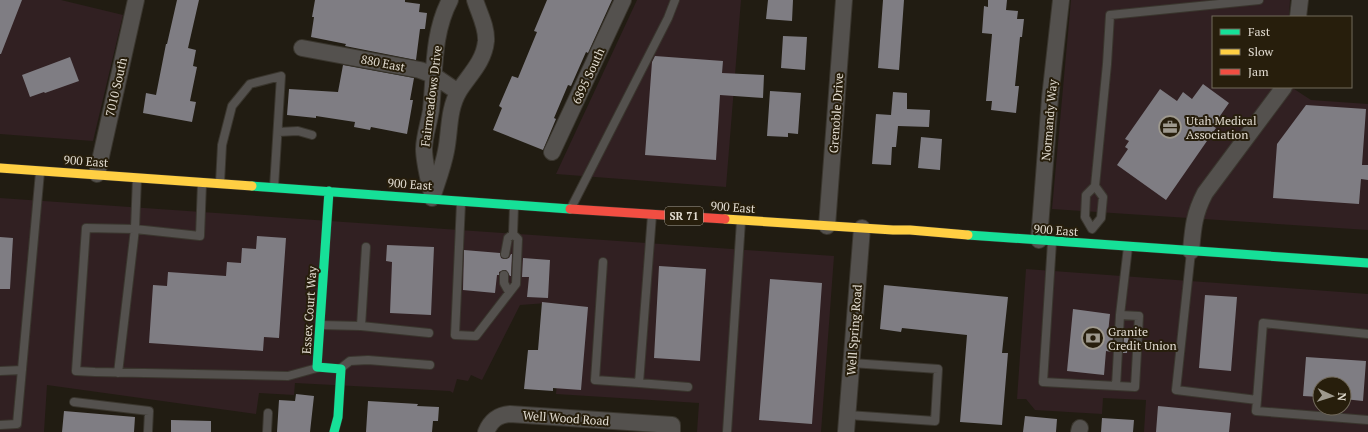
<svg xmlns="http://www.w3.org/2000/svg" width="1368" height="432" font-family="'PT Serif',serif">
<rect width="100%" height="100%" fill="#211c12"/>
<path fill="#312022" fill-rule="evenodd" d="M 0,0 L 61,0 L 123,15 L 93,141 L 0,134 Z
M 637,0 L 741,0 L 726,187 L 556,174 Z
M 1071,0 L 1290,0 L 1289,17 L 1213,17 L 1213,87 L 1291,87 L 1311,100 L 1368,104 L 1368,230 L 1052,209 Z
M 0,198 L 834,256 L 821,432 L 697,432 L 699,403 L 556,394 L 563,304 L 547,303 L 520,305 L 482,380 L 471,375 L 468,381 L 457,379 L 453,393 L 450,391 L 295,383 L 294,395 L 259,393 L 256,414 L 47,385 L 44,432 L 0,432 Z
M 1026,269 L 1368,294 L 1368,432 L 1144,432 L 1146,400 L 1103,398 L 1102,414 L 1035,410 L 1026,399 L 1017,399 ZM 1320,384 L 1344,384 L 1344,408 L 1320,408 Z"/>
<path fill="#7f7d83" d="M 0,0 L 22,0 L 1,54 L 0,54 Z
M 177,0 L 199,0 L 188,48 L 196,50 L 193,66 L 197,67 L 190,101 L 196,102 L 192,122 L 143,113 L 146,93 L 156,95 L 166,44 L 167,44 Z
M 315,0 L 405,0 L 405,2 L 420,4 L 419,12 L 427,13 L 425,29 L 420,29 L 416,60 L 345,46 L 346,44 L 311,37 L 314,17 L 312,17 Z
M 547,0 L 612,0 L 588,53 L 586,52 L 571,86 L 568,85 L 554,118 L 556,119 L 543,150 L 493,130 L 502,108 L 499,106 L 512,76 L 518,78 L 537,32 L 534,31 Z
M 768,0 L 793,0 L 792,21 L 766,19 Z
M 883,0 L 904,0 L 899,70 L 878,68 Z
M 988,0 L 1007,0 L 1006,10 L 1018,11 L 1017,19 L 1024,19 L 1022,37 L 1020,37 L 1015,86 L 1019,86 L 1016,113 L 991,110 L 992,101 L 986,101 L 992,34 L 982,33 L 984,6 L 988,7 Z
M 783,36 L 807,37 L 805,70 L 781,68 Z
M 655,56 L 723,61 L 722,73 L 764,75 L 763,98 L 720,95 L 716,160 L 645,155 L 652,62 Z
M 70,57 L 79,81 L 45,93 L 44,92 L 30,97 L 22,75 Z
M 343,65 L 414,78 L 410,100 L 413,100 L 407,134 L 371,127 L 370,130 L 354,127 L 355,122 L 316,116 L 316,118 L 287,115 L 289,89 L 338,92 Z
M 1203,84 L 1229,103 L 1213,126 L 1216,128 L 1166,200 L 1117,165 L 1128,149 L 1125,147 L 1129,141 L 1125,139 L 1160,89 L 1177,101 L 1183,92 L 1192,99 Z
M 770,91 L 801,93 L 798,134 L 788,133 L 788,137 L 767,136 Z
M 893,92 L 907,93 L 907,109 L 930,110 L 929,127 L 898,126 L 896,147 L 892,147 L 891,165 L 872,164 L 876,114 L 891,115 Z
M 1306,105 L 1366,109 L 1362,165 L 1368,165 L 1368,180 L 1361,179 L 1359,204 L 1273,198 L 1277,144 Z
M 921,137 L 942,139 L 940,170 L 918,168 Z
M 257,236 L 286,238 L 279,338 L 264,337 L 263,351 L 149,343 L 153,285 L 167,286 L 168,272 L 226,276 L 227,262 L 241,263 L 242,248 L 256,249 Z
M 0,237 L 13,238 L 10,289 L 0,289 Z
M 387,245 L 434,247 L 431,315 L 390,313 L 392,262 L 386,261 Z
M 464,250 L 500,253 L 501,258 L 504,259 L 509,258 L 511,254 L 512,254 L 511,276 L 510,276 L 506,270 L 504,270 L 499,272 L 499,275 L 497,275 L 495,293 L 463,290 Z
M 523,258 L 550,260 L 548,298 L 527,297 L 529,277 L 522,277 Z
M 659,266 L 706,269 L 700,361 L 654,358 Z
M 770,279 L 822,283 L 812,424 L 759,420 Z
M 884,285 L 1008,297 L 1002,353 L 1008,353 L 1002,425 L 960,422 L 967,335 L 902,328 L 901,332 L 880,329 Z
M 1205,295 L 1237,297 L 1231,371 L 1199,368 Z
M 542,302 L 588,307 L 581,390 L 553,388 L 553,391 L 524,389 L 528,350 L 538,350 Z
M 1073,309 L 1110,314 L 1108,333 L 1113,334 L 1112,352 L 1106,351 L 1104,375 L 1067,371 Z
M 1124,335 L 1129,335 L 1127,353 L 1123,353 Z
M 1306,357 L 1366,361 L 1363,401 L 1344,399 L 1344,384 L 1320,384 L 1320,397 L 1303,396 Z
M 296,394 L 314,396 L 310,432 L 277,432 L 279,400 L 295,401 Z
M 368,401 L 418,404 L 417,406 L 439,407 L 438,421 L 433,421 L 432,432 L 366,432 Z
M 1158,406 L 1231,413 L 1229,432 L 1156,432 Z
M 64,411 L 135,417 L 134,432 L 62,432 Z
M 1025,416 L 1057,419 L 1056,432 L 1023,432 Z
M 1102,418 L 1134,420 L 1133,432 L 1101,432 Z
M 171,420 L 211,421 L 211,432 L 171,432 Z"/>
<g fill="none" stroke-linecap="round" stroke-linejoin="round">
<g stroke="#3a362e" stroke-width="10">
<path id="lane" d="M 278,132 L 298,131 L 312,135
M 202,183 L 200,236 L 135,229 L 86,228 L 76,371 L 95,372 L 288,376 L 317,368
M 220,183 L 222,145 L 232,106 L 250,84 L 281,76 L 274,187
M 1095,186 L 1103,197 L 1101,218 L 1092,229 L 1085,217 L 1086,195 L 1095,186 L 1107,64 L 1110,15 L 1259,0
M 461,203 L 455,335 L 476,336 L 516,284 L 518,239 L 513,234 L 514,206
M 571,208 L 668,18 L 675,0
M 652,215 L 639,383 L 688,387
M 1052,242 L 1043,382 L 1135,387 L 1139,316 L 1120,315
M 1191,252 L 1176,390 L 1257,400 L 1263,323 L 1368,334
M 505,254 L 508,238 L 513,234
M 603,262 L 595,380 L 639,383
M 504,275 L 504,283 L 509,292
M 320,325 L 361,326 L 366,247
M 361,326 L 429,333
M 341,368 L 350,361 L 368,360 L 430,365
M 0,371 L 22,370
M 118,373 L 135,229 L 137,178
M 1116,386 L 1120,315 L 1128,247
M 1257,400 L 1256,411 L 1368,420
M 74,402 L 149,411 L 148,432
M 848,415 L 935,421 L 938,369 L 852,363
M 0,425 L 17,424 L 40,172
M 267,432 L 268,413
M 727,432 L 741,221"/>
</g>
<g stroke="#3a362e" stroke-width="18">
<path id="street" d="M 1298,17 L 1300,0
M 302,48 L 420,70 L 433,75 L 458,92
M 552,152 L 623,0
M 97,174 L 136,0
M 432,194 C 429,181 424,162 424,149 C 424,137 429,123 431,110 C 435,73 432,34 450,0
M 432,198 C 437,182 443,167 446,151 C 450,132 448,109 459,91 C 469,75 484,62 486,41 C 487,27 479,13 475,0
M 827,226 L 844,0
M 1039,240 L 1050,98 L 1061,0
M 1191,251 C 1193,228 1194,214 1205,193 L 1284,87
M 486,432 C 491,420 498,415 510,414 L 672,425 L 672,432
M 846,432 L 862,228
M 1079,432 L 1080,428"/>
</g>
<g stroke="#3a362e" stroke-width="10">
<path id="fast" d="M 252,186 L 570,209
M 329,191 L 317,367 L 341,369 L 338,417 L 334,432
M 968,235 L 1368,263"/>
</g>
<g stroke="#3a362e" stroke-width="10">
<path id="slow" d="M 0,168 L 252,186
M 725,219 L 893,230 L 910,230 L 968,235"/>
</g>
<g stroke="#3a362e" stroke-width="10">
<path id="jam" d="M 570,209 L 725,219"/>
</g>
<use href="#lane" stroke="#54514e" stroke-width="8"/>
<use href="#street" stroke="#54514e" stroke-width="16"/>
<use href="#fast" stroke="#16e098" stroke-width="9"/>
<use href="#slow" stroke="#ffcf43" stroke-width="9"/>
<use href="#jam" stroke="#f24e42" stroke-width="9"/>
</g>
<defs>
<g id="office-ring" transform="scale(1.15)"><circle r="9.5" fill="#271e0c" stroke="#9e998e" stroke-width="1.5"/><path d="M-6-3h4V-5.5h4V-3h4V5H-6ZM-1-4.5V-3h2v-1.5ZM-6 0V1H6V0Z" fill="#9e998e"/></g>
<g id="bank-ring" transform="scale(1.15)"><circle r="9.5" fill="#271e0c" stroke="#9e998e" stroke-width="1.5"/><path d="M-6-4H6V4H-6ZM0-2.3a2.3 2.3 0 1 0 0 4.6a2.3 2.3 0 1 0 0-4.6Z" fill="#9e998e"/></g>
</defs>
<g fill-rule="evenodd">
<use href="#office-ring" x="1170" y="127"/>
<use href="#bank-ring" x="1093" y="338"/>
</g>
<g text-anchor="middle" dominant-baseline="central" stroke-width="4" stroke-linejoin="round" paint-order="stroke">
<rect fill="#271e0c" stroke="#aaa396" stroke-width="1" x="665" y="207" width="38" height="18" rx="3"/>
<g font-size="11" font-weight="bold" fill="#e2dcd1">
<text x="684" y="216">SR 71</text>
</g>
<g font-size="12" fill="#e2dcd1" stroke="#271e0c">
<text transform="translate(383 63) rotate(11)">880 East</text>
<text transform="translate(588 76) rotate(-65)">6895 South</text>
<text transform="translate(116 87) rotate(-77)">7010 South</text>
<text transform="translate(431 96) rotate(-83)">Fairmeadows Drive</text>
<text transform="translate(836 113) rotate(-86)">Grenoble Drive</text>
<text transform="translate(1049 120) rotate(-85)">Normandy Way</text>
<text transform="translate(86 161) rotate(4)">900 East</text>
<text transform="translate(410 184) rotate(4)">900 East</text>
<text transform="translate(733 207) rotate(4)">900 East</text>
<text transform="translate(1056 230) rotate(4)">900 East</text>
<text transform="translate(309 310) rotate(-86)">Essex Court Way</text>
<text transform="translate(854 330) rotate(-86)">Well Spring Road</text>
<text transform="translate(566 418) rotate(4)">Well Wood Road</text>
</g>
<g font-size="12" fill="#e2dcd1" stroke="#271e0c" text-anchor="start">
<text x="1186" y="120">Utah Medical<tspan x="1186" dy="14">Association</tspan></text>
<text x="1108" y="331">Granite<tspan x="1108" dy="14">Credit Union</tspan></text>
</g>
</g>
<rect x="1212" y="16" width="140" height="72" fill="#271e0c" stroke="#726a5b"/>
<rect x="1220" y="29" width="20" height="6" fill="#16e098" stroke="#726a5b"/>
<text x="1248" y="36" font-size="12" fill="#e2dcd1">Fast</text>
<rect x="1220" y="49" width="20" height="6" fill="#ffcf43" stroke="#726a5b"/>
<text x="1248" y="56" font-size="12" fill="#e2dcd1">Slow</text>
<rect x="1220" y="69" width="20" height="6" fill="#f24e42" stroke="#726a5b"/>
<text x="1248" y="76" font-size="12" fill="#e2dcd1">Jam</text>
<g transform="translate(1332 396) rotate(94)"><circle r="19" fill="#271e0c" stroke="#726a5b"/>
<path d="M0-3L7 15L0 10L-7 15Z" fill="#9e998e"/>
<text y="-6" font-size="11" font-weight="bold" text-anchor="middle" fill="#e2dcd1">N</text>
</g>
</svg>
